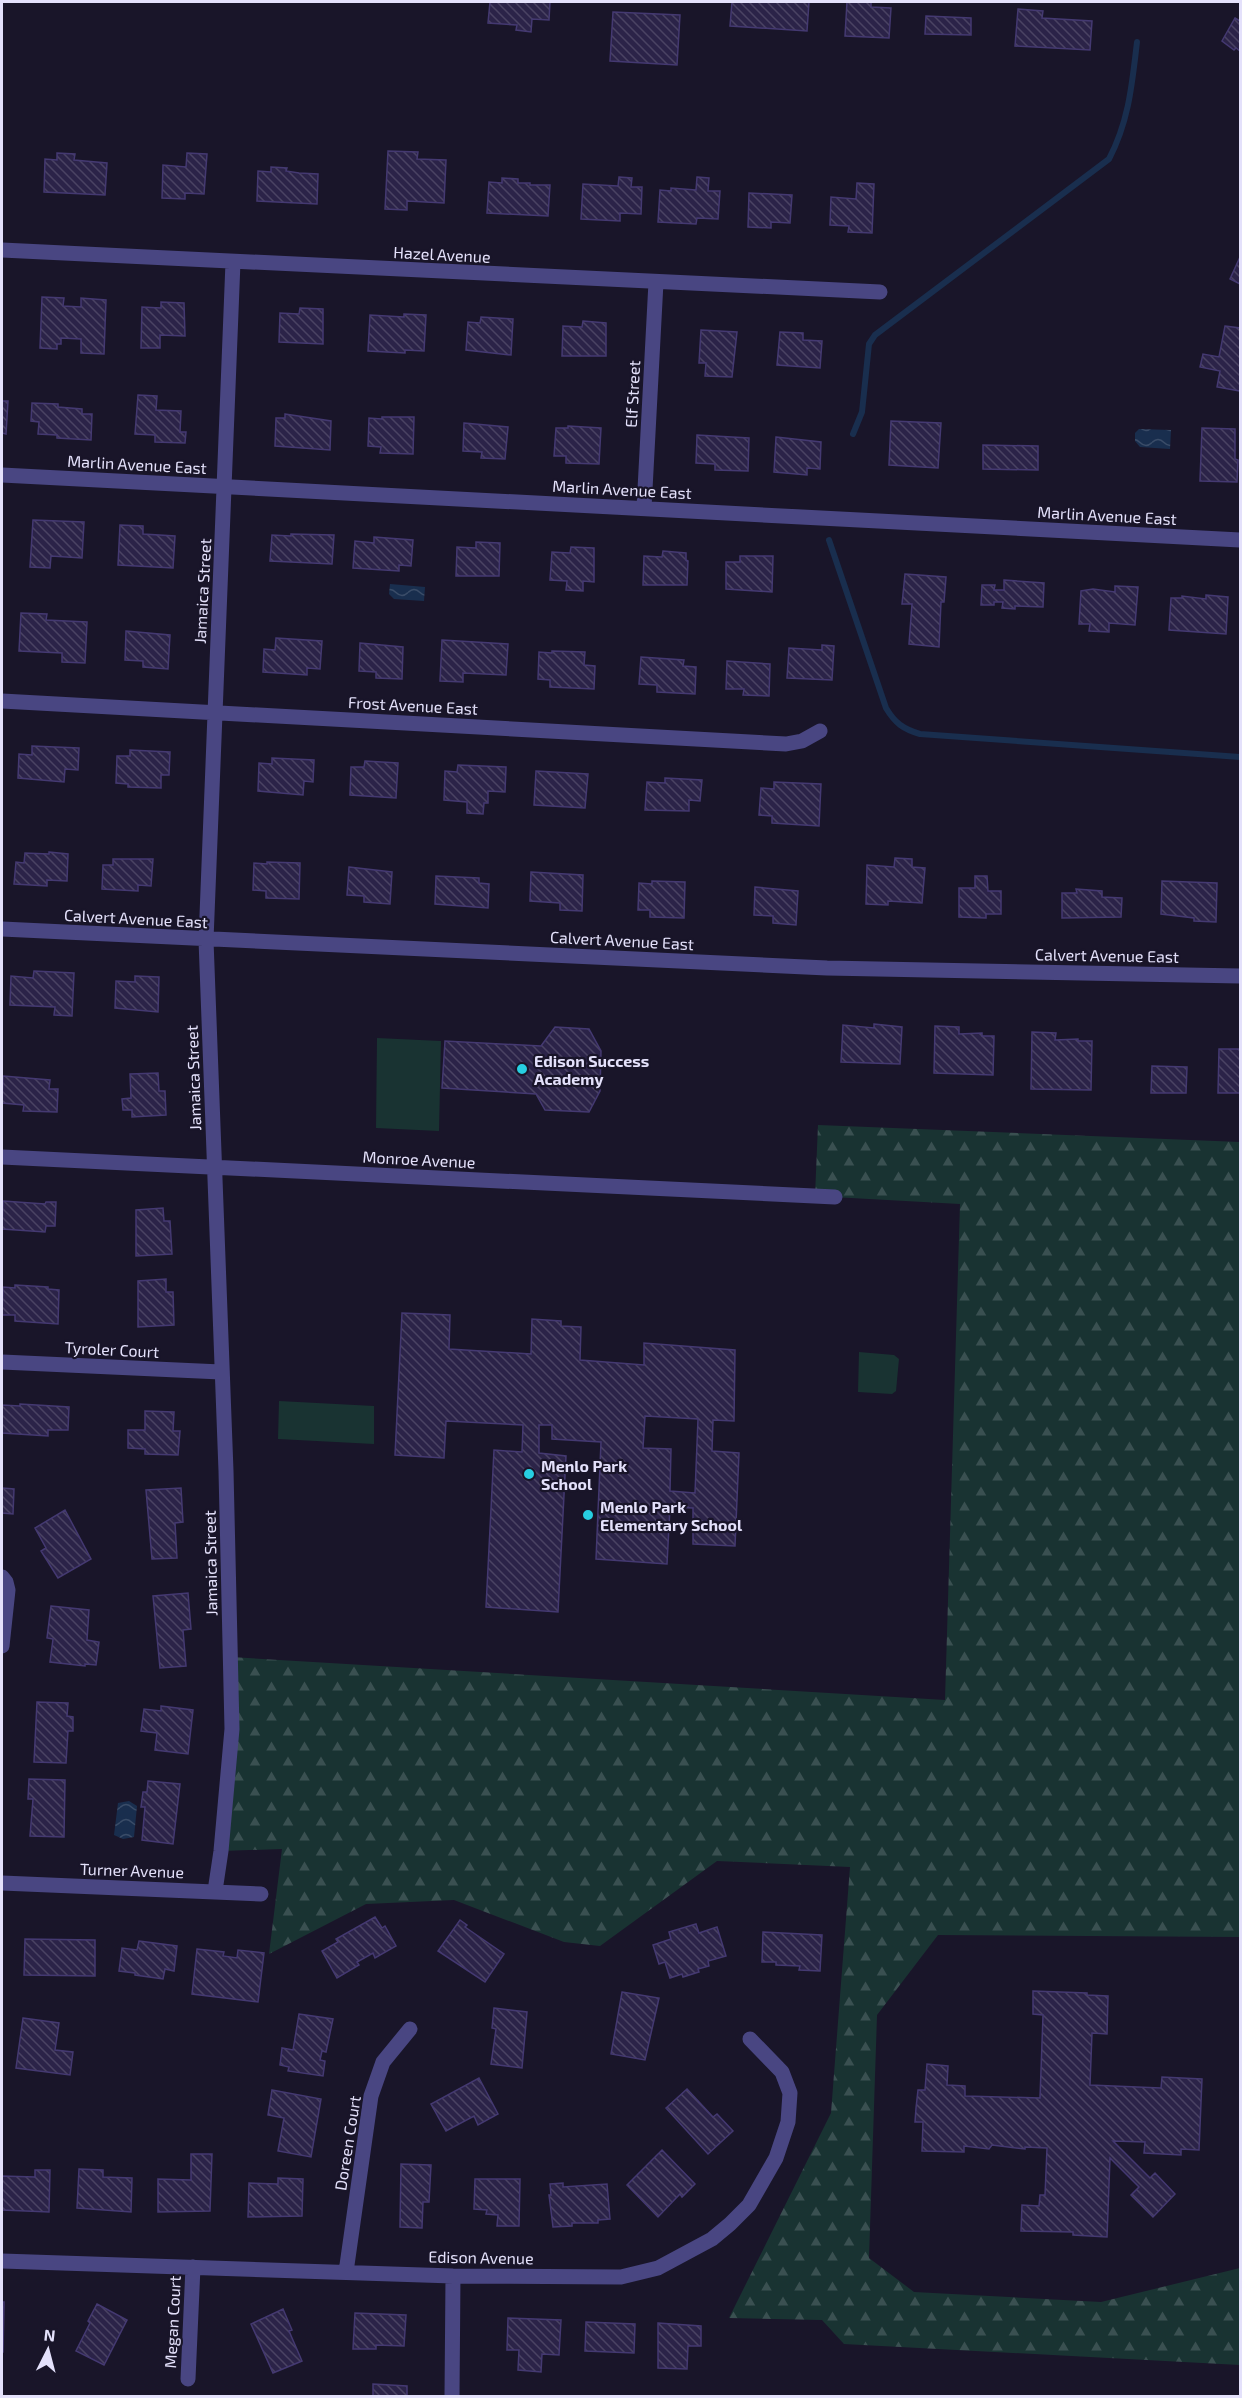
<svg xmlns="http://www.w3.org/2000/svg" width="1242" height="2398" font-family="'Exo 2',sans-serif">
<defs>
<pattern id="forest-firs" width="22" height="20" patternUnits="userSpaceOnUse" patternTransform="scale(1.5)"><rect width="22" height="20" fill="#193332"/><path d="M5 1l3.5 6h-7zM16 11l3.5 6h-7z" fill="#3a5051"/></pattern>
<pattern id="water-waves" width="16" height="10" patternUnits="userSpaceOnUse" patternTransform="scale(1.5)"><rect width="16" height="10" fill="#192e4e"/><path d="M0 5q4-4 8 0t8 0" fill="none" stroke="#3a4c68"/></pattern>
<pattern id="building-back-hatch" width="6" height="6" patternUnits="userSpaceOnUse" patternTransform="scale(1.5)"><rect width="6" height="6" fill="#2b2348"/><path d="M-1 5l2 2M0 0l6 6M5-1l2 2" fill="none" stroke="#4a4363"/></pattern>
</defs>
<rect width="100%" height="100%" fill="#191529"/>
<path fill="url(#forest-firs)" d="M 818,1125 L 1240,1142 L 1240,1937 L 938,1935 L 877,2015 L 869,2258 L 914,2292 L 1101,2302 L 1240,2268 L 1240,2365 L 844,2344 L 822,2320 L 729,2318 L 831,2113 L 850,1867 L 717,1861 L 600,1946 L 564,1942 L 454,1900 L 366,1904 L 269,1954 L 282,1849 L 221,1851 L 231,1657 L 945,1700 L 960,1204 L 815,1196 Z"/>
<path fill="#193332" d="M 377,1038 L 441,1041 L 439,1131 L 376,1128 Z
M 859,1352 L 894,1355 L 899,1359 L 896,1391 L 892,1394 L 858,1392 Z
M 279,1401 L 374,1406 L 374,1444 L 278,1439 Z"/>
<path fill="url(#water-waves)" d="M 1139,429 L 1171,430 L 1170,449 L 1140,447 L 1135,441 L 1135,433 Z
M 390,584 L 425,587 L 424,601 L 394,599 L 389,594 Z
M 129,1801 L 137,1806 L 134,1837 L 123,1839 L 114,1835 L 118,1803 Z"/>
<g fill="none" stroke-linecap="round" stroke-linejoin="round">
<path stroke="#192e4e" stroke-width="6" d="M 853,434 L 862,412 L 869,344 L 875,335 L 1109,159 C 1129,121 1132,84 1137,42
M 829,540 L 886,708 C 895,723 903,729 920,734 L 1240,757"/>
</g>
<path fill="url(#building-back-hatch)" stroke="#443971" stroke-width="1.5" fill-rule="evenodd" d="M 490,2 L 550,2 L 549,20 L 532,19 L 531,32 L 516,30 L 517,25 L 488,23 Z
M 732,2 L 809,2 L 807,31 L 730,26 Z
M 847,2 L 871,2 L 871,7 L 891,8 L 889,38 L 845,36 Z
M 1018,9 L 1043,11 L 1042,18 L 1092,21 L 1090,50 L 1015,46 Z
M 613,12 L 680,15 L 677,65 L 610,61 Z
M 926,16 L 971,18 L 971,35 L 925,34 Z
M 1235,18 L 1240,21 L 1240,51 L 1236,48 L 1234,50 L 1222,41 Z
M 388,151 L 418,152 L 417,159 L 446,160 L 444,203 L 407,201 L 407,210 L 385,209 Z
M 57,153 L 75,154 L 74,160 L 107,163 L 105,195 L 44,192 L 45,159 L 57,160 Z
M 187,153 L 207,154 L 204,194 L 185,193 L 185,199 L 162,198 L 163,165 L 186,167 Z
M 271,167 L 287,168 L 286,171 L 299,173 L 318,174 L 317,204 L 257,201 L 258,171 L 271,172 Z
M 619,177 L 632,178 L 631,187 L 642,187 L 641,214 L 620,213 L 620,221 L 581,219 L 583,184 L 618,186 Z
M 697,177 L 709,178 L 708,191 L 720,191 L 718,219 L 697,218 L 696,224 L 658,222 L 660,190 L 671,191 L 671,188 L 696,190 Z
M 502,178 L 518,179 L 518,183 L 530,183 L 530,185 L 550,185 L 548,216 L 487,213 L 489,182 L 502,183 Z
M 857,183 L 874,184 L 872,233 L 848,232 L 849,226 L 830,225 L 831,197 L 856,199 Z
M 749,193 L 792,195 L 790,223 L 771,222 L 771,228 L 748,227 Z
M 1240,257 L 1240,284 L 1230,279 Z
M 42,297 L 64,298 L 63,306 L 81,307 L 81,298 L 106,300 L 104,354 L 81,353 L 81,339 L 61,338 L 61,344 L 57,344 L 57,349 L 40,348 Z
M 161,302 L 184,303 L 185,336 L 160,335 L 160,348 L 141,348 L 142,307 L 161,308 Z
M 300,308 L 323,309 L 323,344 L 279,342 L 280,313 L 299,314 Z
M 404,314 L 426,315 L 424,351 L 405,350 L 405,353 L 368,351 L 370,315 L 404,317 Z
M 481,317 L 513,319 L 511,355 L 466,350 L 468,322 L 480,323 Z
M 583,321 L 606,323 L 606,356 L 562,356 L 563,326 L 582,327 Z
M 1225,326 L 1240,328 L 1240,391 L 1217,387 L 1220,371 L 1200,367 L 1203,354 L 1219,357 Z
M 701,330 L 737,332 L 732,377 L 705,376 L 706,363 L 699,363 Z
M 780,332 L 803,333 L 803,340 L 822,341 L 820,368 L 777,365 Z
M 138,395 L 157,396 L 156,410 L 181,411 L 180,432 L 186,432 L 185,443 L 155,442 L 155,435 L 135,434 Z
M 2,401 L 8,401 L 6,434 L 2,433 Z
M 32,403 L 58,404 L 58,407 L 82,409 L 82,414 L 92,414 L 91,440 L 57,438 L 57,435 L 38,434 L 39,422 L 31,421 Z
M 285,414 L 331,421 L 330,450 L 275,446 L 276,418 L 285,418 Z
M 382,417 L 414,417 L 413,454 L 380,453 L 381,447 L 368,446 L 369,418 L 382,419 Z
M 891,421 L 941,423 L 938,468 L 889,465 Z
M 464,423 L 508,427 L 505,459 L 481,458 L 482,452 L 463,451 Z
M 568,426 L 601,428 L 599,464 L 566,463 L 566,456 L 554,456 L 556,428 L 568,428 Z
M 1202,428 L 1235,429 L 1235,459 L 1238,460 L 1237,482 L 1200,481 Z
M 697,435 L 749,438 L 748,471 L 715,470 L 715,464 L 696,463 Z
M 776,437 L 821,442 L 820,469 L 807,468 L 807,475 L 774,472 Z
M 983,445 L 1038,446 L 1038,470 L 983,469 Z
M 33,520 L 84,522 L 82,558 L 51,556 L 50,568 L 30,567 Z
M 120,525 L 143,526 L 143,534 L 175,536 L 173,568 L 118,565 Z
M 291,534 L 334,535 L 332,564 L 270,561 L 272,535 L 291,536 Z
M 374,537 L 413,540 L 411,566 L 399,565 L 399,571 L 353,568 L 355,541 L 374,543 Z
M 476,542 L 500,543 L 499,576 L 456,576 L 457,547 L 476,548 Z
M 571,547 L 594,548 L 594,582 L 583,581 L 583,591 L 566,590 L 567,581 L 550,580 L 552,552 L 570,553 Z
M 663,551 L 686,553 L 686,560 L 688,561 L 687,585 L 643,585 L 644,556 L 662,557 Z
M 740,556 L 773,556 L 772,592 L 726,589 L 726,562 L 740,562 Z
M 905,574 L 946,577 L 944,602 L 941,602 L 939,647 L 909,644 L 912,604 L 902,604 Z
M 1004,580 L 1044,583 L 1043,607 L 1015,606 L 1015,609 L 1002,608 L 1003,602 L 994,602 L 994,605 L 981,605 L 982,585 L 995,585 L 994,590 L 1004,590 Z
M 1115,586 L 1138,587 L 1135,625 L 1109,623 L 1109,632 L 1089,631 L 1090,624 L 1079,624 L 1081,591 L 1093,589 L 1115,592 Z
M 1206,595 L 1228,597 L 1226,634 L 1169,630 L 1171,598 L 1182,598 L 1182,596 L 1206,599 Z
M 21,613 L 47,614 L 46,620 L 87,622 L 85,663 L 62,662 L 62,653 L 19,651 Z
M 126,631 L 170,635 L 168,669 L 143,667 L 143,661 L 125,660 Z
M 276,638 L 322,641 L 320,669 L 307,668 L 307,675 L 263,672 L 264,649 L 275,650 Z
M 442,640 L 508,644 L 506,675 L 463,673 L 463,682 L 440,681 Z
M 360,643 L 403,647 L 402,679 L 376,678 L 376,672 L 359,671 Z
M 822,645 L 834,646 L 832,680 L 787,678 L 789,648 L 822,650 Z
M 552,651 L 585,652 L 584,665 L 595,666 L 594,689 L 550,687 L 550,680 L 538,679 L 539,652 L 552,653 Z
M 641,657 L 684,660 L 683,666 L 696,667 L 695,694 L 657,692 L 657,685 L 639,684 Z
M 727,661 L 770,664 L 769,696 L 743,695 L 744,689 L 726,689 Z
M 32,746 L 79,748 L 78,770 L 65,769 L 64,782 L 18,778 L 19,754 L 32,755 Z
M 130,750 L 170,752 L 169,775 L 161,775 L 161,788 L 128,787 L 128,784 L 116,783 L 117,756 L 130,756 Z
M 272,758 L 314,760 L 313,782 L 304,781 L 303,795 L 258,791 L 259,763 L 272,764 Z
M 365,761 L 398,763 L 396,798 L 350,795 L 351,767 L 364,767 Z
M 458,765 L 506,767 L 505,792 L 488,791 L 488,803 L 484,803 L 483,814 L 467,813 L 467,802 L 444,800 L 445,771 L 457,772 Z
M 536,771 L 588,774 L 585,808 L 534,805 Z
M 665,778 L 702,780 L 700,801 L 689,800 L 689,811 L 645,810 L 647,782 L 665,783 Z
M 774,782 L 821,784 L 819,826 L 772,823 L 772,816 L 759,815 L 761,788 L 774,789 Z
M 49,852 L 68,854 L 67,881 L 47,880 L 47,886 L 14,884 L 16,862 L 24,863 L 25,853 L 49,854 Z
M 895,858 L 912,859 L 912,867 L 925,868 L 922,903 L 888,901 L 888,905 L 866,904 L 867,865 L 894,867 Z
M 113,859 L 153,859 L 151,886 L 138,885 L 138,891 L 102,889 L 103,865 L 113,865 Z
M 267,862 L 300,863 L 299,899 L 266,898 L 266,891 L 253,890 L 254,863 L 267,864 Z
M 349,867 L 392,872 L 390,904 L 364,902 L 364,896 L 347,895 Z
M 531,872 L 583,875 L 582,911 L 560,910 L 560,903 L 530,901 Z
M 436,876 L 479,878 L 479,883 L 489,884 L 488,908 L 435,904 Z
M 975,876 L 987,876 L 988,891 L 1001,891 L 1001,914 L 986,914 L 986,918 L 959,917 L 959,888 L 975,888 Z
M 652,881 L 685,882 L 684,918 L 650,917 L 650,910 L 638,910 L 639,883 L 652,884 Z
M 1162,881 L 1217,883 L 1216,922 L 1194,921 L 1194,918 L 1161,914 Z
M 755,887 L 798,891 L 796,925 L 773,923 L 773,916 L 754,915 Z
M 1076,889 L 1102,891 L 1102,897 L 1122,898 L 1121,917 L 1062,918 L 1062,893 L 1077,893 Z
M 34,971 L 74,973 L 72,1016 L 54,1015 L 55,1007 L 10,1005 L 11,976 L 33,978 Z
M 135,976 L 159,977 L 158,1012 L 115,1008 L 116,981 L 135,982 Z
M 874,1024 L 902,1027 L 900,1064 L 841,1062 L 843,1025 L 874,1028 Z
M 935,1026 L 959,1027 L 959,1034 L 982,1033 L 982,1036 L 994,1036 L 993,1075 L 934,1073 Z
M 555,1027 L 589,1029 L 601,1051 L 600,1091 L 589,1112 L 545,1110 L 536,1094 L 442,1088 L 445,1041 L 541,1046 Z
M 1032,1032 L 1056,1033 L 1055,1040 L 1078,1039 L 1078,1041 L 1092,1041 L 1091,1090 L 1031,1089 Z
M 1219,1049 L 1240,1049 L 1240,1093 L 1218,1093 Z
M 1152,1066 L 1187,1067 L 1186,1093 L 1151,1093 Z
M 158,1073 L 159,1091 L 165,1091 L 166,1115 L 132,1117 L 132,1110 L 123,1110 L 122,1099 L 131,1098 L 130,1074 Z
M 3,1076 L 50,1080 L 49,1089 L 58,1089 L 57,1112 L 23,1111 L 24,1105 L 2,1103 Z
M 3,1201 L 45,1204 L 46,1202 L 56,1202 L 55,1226 L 46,1226 L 45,1232 L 2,1229 Z
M 163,1208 L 164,1221 L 170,1221 L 172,1254 L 136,1256 L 136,1210 Z
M 166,1279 L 166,1292 L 173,1292 L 174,1325 L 138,1327 L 138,1281 Z
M 15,1285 L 48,1287 L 48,1289 L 59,1290 L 58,1324 L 15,1321 L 15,1315 L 2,1315 L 3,1287 L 15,1288 Z
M 402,1313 L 450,1315 L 449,1349 L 531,1354 L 532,1319 L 561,1321 L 561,1326 L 581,1327 L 580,1360 L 644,1365 L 644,1343 L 735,1350 L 734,1421 L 713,1420 L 712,1451 L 739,1453 L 735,1546 L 693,1544 L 693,1508 L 670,1507 L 667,1564 L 596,1559 L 601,1442 L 552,1439 L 552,1425 L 539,1425 L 539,1453 L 566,1456 L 558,1612 L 486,1607 L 494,1450 L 522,1452 L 523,1425 L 446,1421 L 444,1458 L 395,1455 ZM 645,1416 L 698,1419 L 695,1493 L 670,1491 L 671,1449 L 643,1448 Z
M 20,1404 L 69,1407 L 68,1430 L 48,1430 L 48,1436 L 2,1433 L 2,1405 L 20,1406 Z
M 145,1411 L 174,1412 L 173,1431 L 180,1431 L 178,1455 L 145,1454 L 145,1449 L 128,1448 L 128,1430 L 145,1430 Z
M 2,1488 L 14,1489 L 13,1514 L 2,1513 Z
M 181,1488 L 183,1522 L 175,1523 L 177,1558 L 152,1559 L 146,1490 Z
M 65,1510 L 91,1559 L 58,1578 L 41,1551 L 46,1548 L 35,1528 Z
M 188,1593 L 191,1629 L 183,1630 L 186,1666 L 160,1668 L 153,1596 Z
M 51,1606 L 89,1610 L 87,1640 L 99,1642 L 96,1665 L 85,1664 L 85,1666 L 50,1662 L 53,1639 L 47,1638 Z
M 37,1702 L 68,1703 L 67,1716 L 73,1717 L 73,1731 L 68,1731 L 66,1763 L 34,1762 Z
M 161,1706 L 193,1710 L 188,1754 L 155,1750 L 157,1733 L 141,1731 L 144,1709 L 161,1711 Z
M 29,1779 L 65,1780 L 64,1837 L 30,1836 L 33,1799 L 28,1799 Z
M 148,1781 L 180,1784 L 173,1844 L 142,1840 L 145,1807 L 141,1807 L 143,1792 L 147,1792 Z
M 375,1917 L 382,1928 L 385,1926 L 396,1946 L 375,1958 L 373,1953 L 357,1962 L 359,1965 L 337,1978 L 322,1951 L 338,1942 L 336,1939 Z
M 460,1920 L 467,1925 L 465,1927 L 504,1954 L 485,1982 L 438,1951 Z
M 696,1924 L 699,1933 L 717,1927 L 726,1956 L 708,1961 L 709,1966 L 698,1969 L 699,1972 L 683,1977 L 682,1974 L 670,1978 L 665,1962 L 659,1964 L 653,1945 L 671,1939 L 669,1932 Z
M 763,1932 L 822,1935 L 820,1971 L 799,1970 L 800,1966 L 776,1965 L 776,1962 L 762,1962 Z
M 25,1939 L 95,1940 L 95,1976 L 24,1975 Z
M 139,1941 L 177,1946 L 174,1971 L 165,1969 L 163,1979 L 135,1975 L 135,1973 L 119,1971 L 122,1948 L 137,1950 Z
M 197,1949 L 224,1952 L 223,1956 L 237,1958 L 238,1950 L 264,1953 L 258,2002 L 192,1994 Z
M 1033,1991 L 1087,1993 L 1087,1995 L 1108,1996 L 1107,2034 L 1092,2033 L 1090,2085 L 1161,2088 L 1162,2077 L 1202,2079 L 1199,2150 L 1181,2149 L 1181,2155 L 1144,2153 L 1145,2142 L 1113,2141 L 1150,2178 L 1155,2173 L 1175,2194 L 1153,2217 L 1131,2195 L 1139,2187 L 1110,2158 L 1107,2237 L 1073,2235 L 1073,2232 L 1021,2231 L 1022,2205 L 1039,2206 L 1040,2195 L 1045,2195 L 1047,2148 L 1025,2147 L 1025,2149 L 992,2145 L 989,2149 L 964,2146 L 964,2152 L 922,2151 L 923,2122 L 915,2122 L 916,2108 L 918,2090 L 925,2090 L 927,2064 L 948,2066 L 947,2085 L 965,2086 L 965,2096 L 1040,2098 L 1043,2015 L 1033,2014 Z
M 622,1992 L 659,1998 L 645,2060 L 611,2054 Z
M 494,2008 L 527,2012 L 522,2068 L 491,2064 L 496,2029 L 492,2028 Z
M 299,2014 L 333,2019 L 326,2052 L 322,2051 L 320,2060 L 325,2061 L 323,2076 L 288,2071 L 289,2067 L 280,2065 L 282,2048 L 293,2050 Z
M 23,2018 L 59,2023 L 55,2050 L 73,2052 L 70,2075 L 16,2068 Z
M 479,2078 L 498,2114 L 478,2125 L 474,2116 L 446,2131 L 431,2104 Z
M 687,2089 L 713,2117 L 717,2114 L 733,2131 L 708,2154 L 666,2108 Z
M 272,2090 L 321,2099 L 311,2157 L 278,2151 L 284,2118 L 268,2115 Z
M 662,2150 L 695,2184 L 682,2197 L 680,2194 L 658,2217 L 627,2185 Z
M 191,2154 L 212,2154 L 210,2211 L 158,2212 L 158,2179 L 191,2180 Z
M 401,2164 L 431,2165 L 429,2202 L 423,2202 L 422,2228 L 400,2227 Z
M 79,2169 L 103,2170 L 103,2177 L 132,2178 L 131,2212 L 77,2208 Z
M 35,2170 L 50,2170 L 49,2212 L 2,2210 L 2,2176 L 35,2177 Z
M 278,2178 L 303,2179 L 302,2216 L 248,2217 L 249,2183 L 278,2184 Z
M 475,2179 L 520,2179 L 519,2226 L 497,2226 L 498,2215 L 486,2214 L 487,2210 L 474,2209 Z
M 563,2183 L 563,2187 L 607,2184 L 610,2219 L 598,2220 L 598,2223 L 572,2223 L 572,2226 L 553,2227 L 549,2195 L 551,2195 L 550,2184 Z
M 2,2302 L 4,2302 L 3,2352 L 2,2352 Z
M 97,2304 L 127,2320 L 104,2365 L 76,2351 L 90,2323 L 88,2321 Z
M 283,2309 L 292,2330 L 289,2331 L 302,2361 L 273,2373 L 251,2324 Z
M 355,2313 L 406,2315 L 404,2346 L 376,2345 L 376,2349 L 353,2349 Z
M 508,2318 L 561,2320 L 559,2355 L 542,2354 L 541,2372 L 518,2370 L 519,2350 L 507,2350 Z
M 586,2322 L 635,2324 L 634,2353 L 585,2351 Z
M 658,2323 L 701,2326 L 701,2346 L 688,2346 L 687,2369 L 658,2368 Z
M 373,2384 L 407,2386 L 407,2396 L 373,2396 Z"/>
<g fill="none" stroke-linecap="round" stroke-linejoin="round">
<path stroke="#494682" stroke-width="15" d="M 2,250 L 880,292
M 2,475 L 1240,540
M 644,508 L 656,282
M 2,701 L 786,744 L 802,741 L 820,731
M 2,929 L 827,968 L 1240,976
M 2,1157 L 835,1197
M 2,1362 L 221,1372
M 2,1577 L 6,1582 L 8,1590 L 2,1646
M 2,1883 L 261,1894
M 215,1891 L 221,1851 L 232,1729 L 226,1471 L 206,940 L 233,262
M 2,2261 L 453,2276 L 621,2277 L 658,2268 L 712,2239 L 730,2224 L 749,2205 L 776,2158 L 788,2122 L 790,2093 L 782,2072 L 750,2039
M 346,2272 L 371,2096 L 383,2062 L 410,2029
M 188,2379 L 193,2267
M 452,2396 L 453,2276"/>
</g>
<g fill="#27cee1" stroke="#191529" stroke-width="2">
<circle cx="522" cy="1069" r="6"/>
<circle cx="529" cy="1474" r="6"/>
<circle cx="588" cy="1515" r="6"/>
</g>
<g text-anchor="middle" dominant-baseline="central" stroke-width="4.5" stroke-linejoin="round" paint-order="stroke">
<g font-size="16" fill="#e4e1fb" stroke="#191529">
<text transform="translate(442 254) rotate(3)">Hazel Avenue</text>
<text transform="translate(632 394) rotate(-87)">Elf Street</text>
<text transform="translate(137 464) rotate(3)">Marlin Avenue East</text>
<text transform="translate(622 489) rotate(3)">Marlin Avenue East</text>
<text transform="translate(1107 515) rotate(3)">Marlin Avenue East</text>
<text transform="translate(202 591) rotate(-87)">Jamaica Street</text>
<text transform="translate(413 705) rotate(3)">Frost Avenue East</text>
<text transform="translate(136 918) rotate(3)">Calvert Avenue East</text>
<text transform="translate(622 940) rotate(3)">Calvert Avenue East</text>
<text transform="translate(1107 955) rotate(1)">Calvert Avenue East</text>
<text transform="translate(193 1078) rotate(-92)">Jamaica Street</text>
<text transform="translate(419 1159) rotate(3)">Monroe Avenue</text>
<text transform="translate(112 1349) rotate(3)">Tyroler Court</text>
<text transform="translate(210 1563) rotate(-91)">Jamaica Street</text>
<text transform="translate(132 1870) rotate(2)">Turner Avenue</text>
<text transform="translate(347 2143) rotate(-81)">Doreen Court</text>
<text transform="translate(481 2257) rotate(1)">Edison Avenue</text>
<text transform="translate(172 2322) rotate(-87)">Megan Court</text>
</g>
<g font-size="16" font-weight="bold" fill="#e4e1fb" stroke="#191529" text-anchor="start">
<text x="534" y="1060">Edison Success<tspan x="534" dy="18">Academy</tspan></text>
<text x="541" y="1465">Menlo Park<tspan x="541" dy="18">School</tspan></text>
<text x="600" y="1506">Menlo Park<tspan x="600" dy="18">Elementary School</tspan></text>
</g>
</g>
<rect width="1242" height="2398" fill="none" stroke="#e4e1fb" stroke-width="6"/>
<g transform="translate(48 2350) rotate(6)" stroke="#191529" stroke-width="4.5" paint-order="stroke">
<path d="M0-4.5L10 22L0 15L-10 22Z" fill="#e4e1fb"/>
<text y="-9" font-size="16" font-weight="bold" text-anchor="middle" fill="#e4e1fb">N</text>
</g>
</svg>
